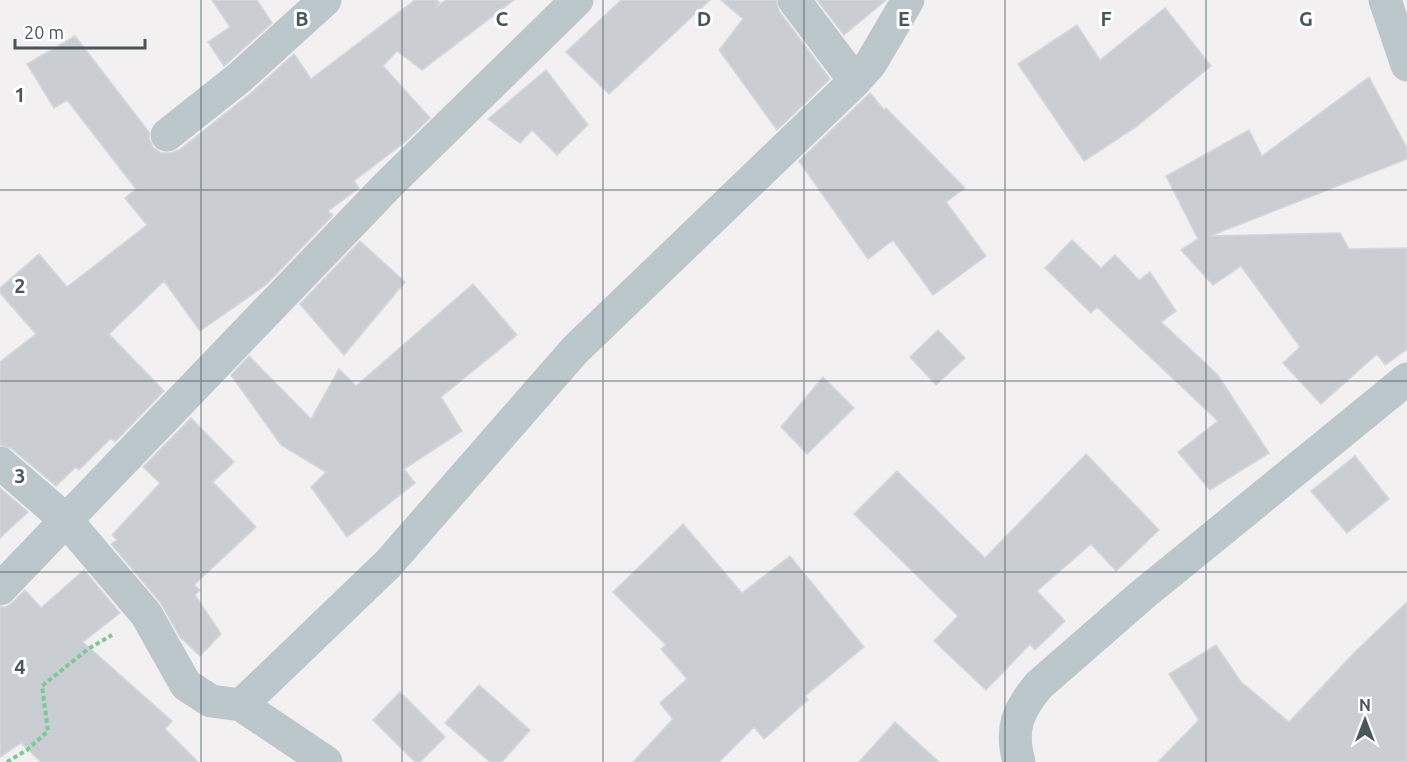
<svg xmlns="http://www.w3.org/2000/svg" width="1407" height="762" font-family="Ubuntu,sans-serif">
<rect width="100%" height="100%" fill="#f2f0f0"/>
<path fill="#caced2" stroke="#d4d7db" stroke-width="1.5" d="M 212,0 L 257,0 L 272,23 L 224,66 L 208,42 L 230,27 Z
M 415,0 L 437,0 L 440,3 L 435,8 L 446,0 L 514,0 L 422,70 L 397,51 L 383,66 L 430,118 L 405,142 L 354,181 L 359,188 L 328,211 L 333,215 L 267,284 L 200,331 L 164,281 L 109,334 L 164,391 L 115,442 L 111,438 L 79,470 L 76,467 L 56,486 L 12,449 L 0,445 L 0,362 L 36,334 L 0,293 L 0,288 L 39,254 L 67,287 L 147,225 L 125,198 L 136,189 L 67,100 L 54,108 L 27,64 L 75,36 L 149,132 L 149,138 L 153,147 L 161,153 L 170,153 L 179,150 L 251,93 L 294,54 L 311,79 Z
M 621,0 L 710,0 L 609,94 L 566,52 Z
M 721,0 L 776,0 L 779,11 L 830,79 L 777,130 L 719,50 L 743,19 Z
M 817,0 L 886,0 L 844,35 Z
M 1165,8 L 1211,66 L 1136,127 L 1084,161 L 1018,64 L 1077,25 L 1100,60 Z
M 546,70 L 588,125 L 557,155 L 532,130 L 520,143 L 488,119 Z
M 1369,77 L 1407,148 L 1407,159 L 1210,236 L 1340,233 L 1349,249 L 1407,248 L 1407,349 L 1385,365 L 1377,354 L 1321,404 L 1283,363 L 1300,347 L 1241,266 L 1213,285 L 1181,250 L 1198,239 L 1166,176 L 1249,130 L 1262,156 Z
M 870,93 L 884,110 L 886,108 L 965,188 L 946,202 L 986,256 L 933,295 L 893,240 L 868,259 L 799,161 Z
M 1072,240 L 1101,268 L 1115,255 L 1139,280 L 1150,272 L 1176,311 L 1161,322 L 1217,374 L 1269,453 L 1210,490 L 1178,452 L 1218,421 L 1097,307 L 1091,313 L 1045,268 Z
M 360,241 L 405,282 L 344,355 L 300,304 Z
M 473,284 L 517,335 L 441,397 L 462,431 L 404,469 L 415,483 L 347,537 L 311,487 L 326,472 L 281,445 L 231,375 L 249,356 L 311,419 L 339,369 L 356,386 Z
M 938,330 L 965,358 L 936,385 L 910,357 Z
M 823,377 L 854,408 L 807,454 L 781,427 Z
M 191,418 L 234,462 L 213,482 L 256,527 L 194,585 L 200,590 L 195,595 L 221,634 L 200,656 L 180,637 L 160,602 L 111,544 L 117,540 L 112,535 L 160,483 L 143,467 Z
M 1086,454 L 1159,530 L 1116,571 L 1091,544 L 1037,591 L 1065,621 L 1035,650 L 1030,644 L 986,690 L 934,641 L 958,616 L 854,514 L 897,471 L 985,558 Z
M 1355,456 L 1389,499 L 1347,533 L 1311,491 Z
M 0,488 L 28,512 L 0,538 Z
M 683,524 L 742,593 L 790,556 L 864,647 L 805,696 L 808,700 L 764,739 L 754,727 L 719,762 L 633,762 L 673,719 L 660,703 L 687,679 L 661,649 L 666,645 L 613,592 Z
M 84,570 L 120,613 L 83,642 L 172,721 L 165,729 L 198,762 L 41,762 L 21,743 L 0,757 L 0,607 L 6,607 L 13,602 L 25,590 L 41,608 Z
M 1407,602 L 1407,762 L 1158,762 L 1199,720 L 1169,674 L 1216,645 L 1241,682 L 1289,722 L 1354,653 Z
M 479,685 L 530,730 L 502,762 L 490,762 L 445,723 Z
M 400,692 L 445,737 L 420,762 L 415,762 L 373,720 Z
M 895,722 L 939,762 L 859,762 Z"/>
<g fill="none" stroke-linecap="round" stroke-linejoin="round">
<path stroke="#7bca95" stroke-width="4" stroke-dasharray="4.5 3" stroke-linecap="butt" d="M 7,762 L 27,750 L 48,731 L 42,686 L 88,649 L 112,635"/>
<path stroke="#bcc7cc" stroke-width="33" d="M 794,0 L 855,81
M 1385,0 L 1407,65
M 167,135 L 239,78 L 325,0
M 0,463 L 66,520 L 146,614 L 186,685 L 211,701 L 241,705 L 326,762
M 0,589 L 388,185 L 577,0
M 241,705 L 388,564 L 575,350 L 855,81 L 871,63 L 908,0
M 1019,762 C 1010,729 1017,711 1039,685 L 1141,596 L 1407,379"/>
</g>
<path fill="none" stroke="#49575d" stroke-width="1.5" stroke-opacity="0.55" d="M 201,0 L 201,762M 402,0 L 402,762M 603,0 L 603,762M 804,0 L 804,762M 1005,0 L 1005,762M 1206,0 L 1206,762M 0,190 L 1407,190M 0,381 L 1407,381M 0,572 L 1407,572"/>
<g font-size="20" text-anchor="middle" font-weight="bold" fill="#49575d" stroke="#fff" stroke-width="6" stroke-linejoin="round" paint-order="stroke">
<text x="302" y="26">B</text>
<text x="502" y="26">C</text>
<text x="704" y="26">D</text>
<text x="904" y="26">E</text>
<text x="1106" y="26">F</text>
<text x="1306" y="26">G</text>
<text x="20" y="102">1</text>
<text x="20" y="293">2</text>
<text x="20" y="483">3</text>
<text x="20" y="674">4</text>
</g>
<g transform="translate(1365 720)" stroke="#ffffff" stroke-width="4.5" paint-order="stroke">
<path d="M0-4.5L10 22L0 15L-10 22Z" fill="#49575d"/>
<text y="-9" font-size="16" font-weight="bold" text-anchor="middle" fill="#49575d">N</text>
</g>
<path d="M15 39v9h130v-9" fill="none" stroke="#49575d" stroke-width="3"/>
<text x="24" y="39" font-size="18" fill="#49575d" stroke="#ffffff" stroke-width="4.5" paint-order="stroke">20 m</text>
</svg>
